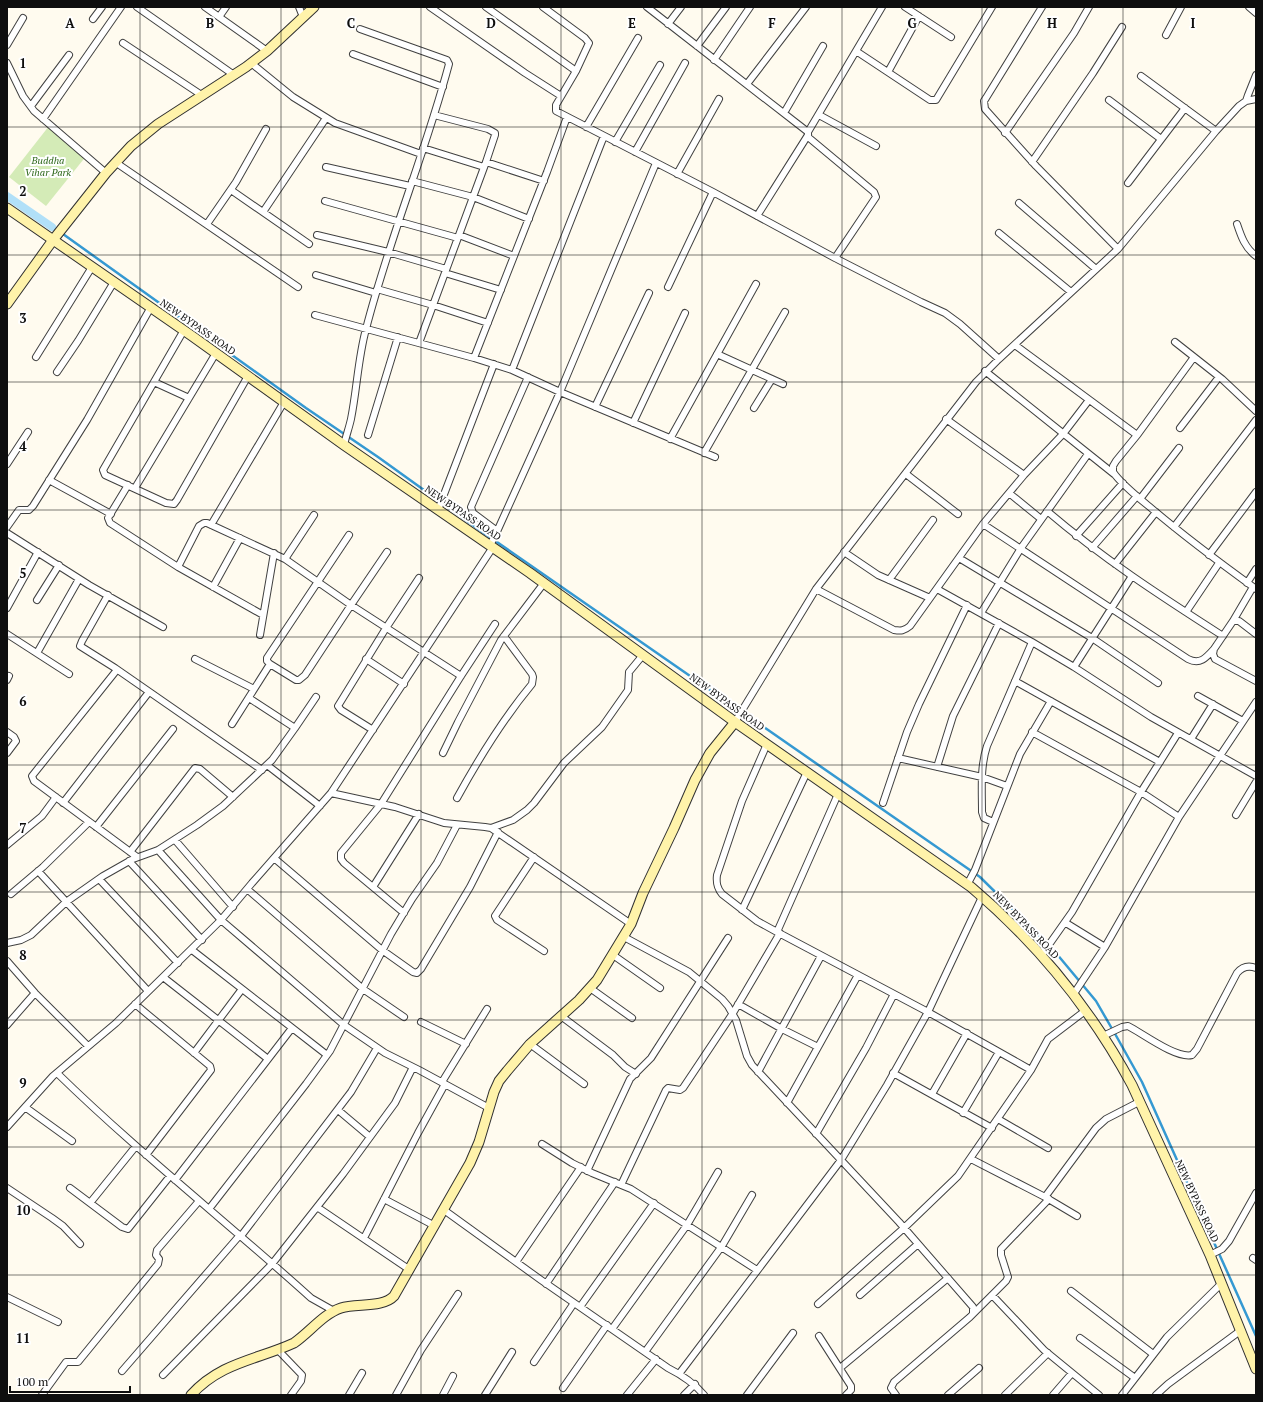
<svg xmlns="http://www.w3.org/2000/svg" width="1263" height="1402" font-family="'PT Serif',serif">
<rect width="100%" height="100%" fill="#fffbef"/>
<path fill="#d4ebb7" d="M 49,126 L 87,155 L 46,206 L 9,177 Z"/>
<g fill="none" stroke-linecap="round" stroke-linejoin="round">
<path stroke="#3599d2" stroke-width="2.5" d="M 63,234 L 306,408 L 378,457 L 481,531 L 980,877 L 1051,947 L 1096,1001 L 1111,1027
M 1114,1032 L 1142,1082 L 1256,1336"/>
<path stroke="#b1e0f8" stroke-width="8" d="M 7,196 L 52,227"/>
<g stroke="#414141" stroke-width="8">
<path id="street" d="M 137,7 L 234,75
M 205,7 L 267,51
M 299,7 L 303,17
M 430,7 L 525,73 L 561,96
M 486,7 L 576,71
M 543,7 L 585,38 L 589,43 L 576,71 L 556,105 L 556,111 L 713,192 L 835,258 L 921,302 L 945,313 L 960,324 L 999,359
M 647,7 L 808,132
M 905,7 L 951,37
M 1042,7 L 986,98 L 984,101 L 985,109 L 1036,166 L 1118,249
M 1249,7 L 1256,13
M 219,17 L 226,7
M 93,19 L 102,7
M 668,24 L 681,7
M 1166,35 L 1181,7
M 123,43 L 203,96
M 7,45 L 23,18
M 697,46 L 726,7
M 856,51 L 930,100 L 936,100 L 992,7
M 353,54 L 443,87
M 714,60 L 750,7
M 7,63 L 23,96 L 34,111 L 106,173
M 251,63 L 293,97 L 335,123 L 421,154
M 888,72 L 919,16
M 1141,76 L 1216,131
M 747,84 L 806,7
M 1109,100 L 1161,139
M 1246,101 L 1248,95 L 1256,75
M 31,106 L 69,55
M 784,113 L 823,46
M 819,115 L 876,146
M 43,119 L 121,7
M 586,127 L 638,38
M 1005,133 L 1074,33 L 1089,7
M 615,142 L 660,65
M 423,148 L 484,167
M 635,152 L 685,63
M 115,162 L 298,287
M 486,162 L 544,181
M 1032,162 L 1093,73 L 1122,27
M 326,167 L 410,186
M 677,174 L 719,99
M 412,181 L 473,197 L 529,219
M 1128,183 L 1185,108
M 231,190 L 309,244
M 325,201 L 458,238
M 1019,203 L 1096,269
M 263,212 L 326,118
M 757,216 L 808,135
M 207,224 L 236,182 L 266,129
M 1237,224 C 1241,236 1245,248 1256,256
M 999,233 L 1071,292
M 317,235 L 388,252 L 446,269
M 459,235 L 514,256
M 835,258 L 876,197 L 874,192 L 808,137 L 808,132 L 882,7
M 445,273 L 501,290
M 316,275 L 376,293
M 668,287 L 713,192
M 377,289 L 433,305 L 488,323
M 315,315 L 474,358 L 512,370 L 560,392 L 715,457
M 184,330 L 103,470 L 105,475 L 166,503 L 174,504 L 177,500 L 248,376
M 1175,342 L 1222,379 L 1256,411
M 419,343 L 486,162 L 495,135 L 495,133 L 488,129 L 434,115
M 1015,345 L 1137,435
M 717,354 L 783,384
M 36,357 L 92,267
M 1194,357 L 1138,434 L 1116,461 L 1113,466 L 1113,472 C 1121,484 1140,499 1151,508 C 1185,537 1220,563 1256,589
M 474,358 L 547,172 L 567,117
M 512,370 L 604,136
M 985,371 L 1114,474
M 57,372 L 78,341 L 114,282
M 154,382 L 189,398
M 595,407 L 649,293
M 754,408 L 772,379
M 946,419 L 1024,475
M 633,423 L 685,313
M 1180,428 L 1219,377
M 368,435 L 398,337
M 670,439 L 756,284
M 344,445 C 346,436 349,428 351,419 C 357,389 358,358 366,329 C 389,239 425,154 449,64 L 447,60 L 360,29
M 704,453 L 785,312
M 7,464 L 28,432
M 906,474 L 958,514
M 49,480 L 111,514
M 128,485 L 108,518 L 110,523 L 178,567 L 263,615
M 135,488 L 216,353
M 1009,493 L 1041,519
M 1140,499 L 1179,448
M 438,510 L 494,364
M 1047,511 C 1102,558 1162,597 1223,636
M 983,524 L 1188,659 C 1200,665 1206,658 1214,649
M 211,525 L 284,402
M 7,527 L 19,510 L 29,510 L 33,506 L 87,420 L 151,307
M 1174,527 L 1256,420
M 497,531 L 473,513 L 471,507 L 528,377
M 7,533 L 89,585 L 163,627
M 349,535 L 267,658 L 267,661 L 270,664 L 296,680 L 299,680 L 305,675 L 351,605 L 387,552
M 1076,536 L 1123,483
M 490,545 L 495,536 L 560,392 L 656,163
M 1092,548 L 1137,496
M 844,552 L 878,575 L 930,598
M 1209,555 L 1256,492
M 959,558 L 1092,638 L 1158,683
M 285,559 L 314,515
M 1115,564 L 1156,512
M 178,567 L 199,526 L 204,523 L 207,523 L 285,559 L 351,605 L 461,676
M 889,580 L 933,520
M 1247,583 L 1256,569
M 213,587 L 240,538
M 816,589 L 894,630 C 901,631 904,631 910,626 L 983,524 L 1024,475 L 1063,434 L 1089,400
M 937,589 L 1032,642 L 1074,667 L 1151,717 L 1256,776
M 108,595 L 82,641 L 80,646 L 115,668 L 116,671 L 32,776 L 34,781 L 137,857
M 37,600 L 59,565
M 7,608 L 38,552
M 1186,612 L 1219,563
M 981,613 L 1021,548 L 1088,454
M 1233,621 L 1253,587
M 7,634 L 69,674
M 1256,634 L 1239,621 L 1233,621 L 1214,649 L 1213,654 L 1215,659 L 1256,681
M 260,635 L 274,553
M 37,653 L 79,579
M 195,659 L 254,689
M 366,659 L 404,684
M 1074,667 L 1132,576
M 115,668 L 262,770
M 7,680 L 9,676
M 1015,681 L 1160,762
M 1198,696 L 1243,721
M 249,698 L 295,728
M 735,722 L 816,589 L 976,382 L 999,359 L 1118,249 L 1216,131 L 1239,106 L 1246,101 L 1256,99
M 232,724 L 270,664
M 373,730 L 341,710 L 338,706 L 386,628 L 419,578
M 7,732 L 14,737 L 16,741 L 7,753
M 1032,732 L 1141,792 L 1179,817
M 1191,739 L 1213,704
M 767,744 L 742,801 L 717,875 C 716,883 717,888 722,894 L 757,921 L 777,932 L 928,1012 L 1031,1070
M 443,753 L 458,722 L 501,640 L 544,583
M 898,758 L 982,777 L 1007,786
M 267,765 L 320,806
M 937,767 L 953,716 L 999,623
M 331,793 L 395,807 L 444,823 L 485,827 L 491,828 L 631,924
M 457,798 C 479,758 503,719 532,684 L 533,677 L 532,674 L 504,636
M 63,803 L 149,692
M 883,803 L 907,732 L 919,704 L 967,605
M 1236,815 L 1256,782
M 993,822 L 984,818 L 982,812 C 982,790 980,767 987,746 L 1032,642
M 96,827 L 173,729
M 491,828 L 513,820 L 527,810 L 534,803 L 564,763 L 602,727 L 628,690 L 629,672 L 643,655
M 175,840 L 233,907
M 7,845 L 42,816 L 56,797
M 158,850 L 221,920 L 344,1025 L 385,1053 L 419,1070 L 489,1108
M 130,852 L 195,768 L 200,769 L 233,797
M 534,857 L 495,916 L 497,920 L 544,951
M 274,858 L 382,950 L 413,972 L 417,973 L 421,969 L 470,887 L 498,832
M 129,861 L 202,940
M 38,871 L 148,991
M 99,879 L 178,963
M 967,885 L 975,870 L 1020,754 L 1051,701
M 373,887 L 419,814
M 247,889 L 363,989 L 404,1017
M 11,894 L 43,867 L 89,822
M 742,910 L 807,772
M 404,913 L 344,863 L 341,859 L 341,853 L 381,804 L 461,676 L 495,624
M 1066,923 L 1105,947
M 777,932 L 838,794
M 624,937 L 689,972 L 722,999 L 728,1006 L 736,1020 L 747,1056 L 752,1065 L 899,1222 L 973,1307 L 973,1314 L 970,1317 L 894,1382 L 891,1388 L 896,1395
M 7,943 L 21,940 L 31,935 L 66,902 L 103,876 L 133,859 L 158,850 L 197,825 L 223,806 L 272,760 L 295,728 L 316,697
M 192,950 L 327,1055
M 613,955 L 660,988
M 1041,956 L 1072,912 L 1141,792 L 1178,733
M 7,961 L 35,993 L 88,1046
M 163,977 L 268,1059
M 590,988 L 632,1018
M 1073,995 L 1105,947 L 1179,817 L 1256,702
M 135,1004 L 210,1066 L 211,1070 L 146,1155
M 738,1004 L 782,1029 L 818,1047
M 561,1016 L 613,1055 L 625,1067 L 636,1074
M 421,1022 L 466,1044
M 7,1025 L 35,993
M 1103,1036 L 1122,1027 L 1128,1026 C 1142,1033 1176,1059 1192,1055 L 1197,1049 L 1237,973 C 1242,967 1248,965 1256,968
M 530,1044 L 584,1084
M 194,1053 L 242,989
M 758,1072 L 821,956
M 57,1073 C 138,1152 227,1222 311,1298 L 334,1311
M 893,1073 L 992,1128
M 442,1082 L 487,1009
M 932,1094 L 967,1033
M 787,1103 L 858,975
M 25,1107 L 72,1141
M 338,1110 L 370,1137
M 963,1113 L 999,1052
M 998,1119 L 1048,1148
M 7,1127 L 53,1076 L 116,1023 L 221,920 L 252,883 L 331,793 L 493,547
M 816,1134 L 866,1048 L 894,994
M 542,1144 L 572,1163 L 592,1173 L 631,1189 L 757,1270
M 971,1159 L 1045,1197 L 1077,1216
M 587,1171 L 630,1079 L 651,1058 L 728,938
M 175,1180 L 292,1028
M 621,1185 L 666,1090 L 668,1088 L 680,1090 L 683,1088 L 733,1013 L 780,933
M 7,1188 L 52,1218 L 63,1226 L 80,1244
M 70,1188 L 122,1227 L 128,1229 L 170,1176
M 1045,1197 L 1096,1128 L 1106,1119 L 1139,1102
M 384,1199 L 435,1226
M 90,1203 L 136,1146
M 317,1207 L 410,1270
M 209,1209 L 306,1084 L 330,1051 L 391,934 L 412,899 L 437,863 L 457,825
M 444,1210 L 541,1280 L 668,1368 C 682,1375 694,1383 704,1395
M 241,1236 L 351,1092 L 377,1048
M 364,1238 L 418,1133 L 445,1084
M 1210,1255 L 1222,1249 L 1229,1241 L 1256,1193
M 1253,1258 L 1256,1260
M 516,1262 L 581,1167
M 546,1284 L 615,1182
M 1071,1291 L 1153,1354
M 860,1295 L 918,1244
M 992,1295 L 1044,1350 L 1099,1395
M 7,1297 L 58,1322
M 818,1304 L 904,1228 L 958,1176 L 1031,1070 L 1048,1039 L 1085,1011
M 580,1307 L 654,1203
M 973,1314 L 1006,1281 L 1008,1277 L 1001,1255 L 1001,1249 L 1049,1199
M 612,1329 L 687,1225 L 718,1172
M 819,1336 L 851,1386 L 851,1390 L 846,1395
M 1080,1338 L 1135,1378
M 277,1349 L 302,1375 L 301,1381 L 291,1395
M 645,1352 L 722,1246 L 752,1195
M 534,1362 L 574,1303
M 840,1368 L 948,1278
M 122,1371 L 240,1235
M 679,1374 L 841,1160 L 887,1085 L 928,1012 L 982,897
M 163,1375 L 272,1264 L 343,1174 L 395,1103 L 413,1067
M 563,1388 L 607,1325
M 42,1395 L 66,1362 L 78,1362 L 158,1264 L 159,1259 L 156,1255 L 157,1250 L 199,1201
M 349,1395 L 362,1373
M 396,1395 L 421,1350 L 458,1294
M 443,1395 L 453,1376
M 485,1395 L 512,1352
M 627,1395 L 656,1359
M 684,1395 L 695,1384
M 747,1395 L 793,1333
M 948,1395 L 979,1368
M 1005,1395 L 1048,1353
M 1053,1395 L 1072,1373
M 1122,1395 L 1167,1337 L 1221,1284
M 1156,1395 L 1168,1384 L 1240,1331"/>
</g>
<g stroke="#303030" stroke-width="11">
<path id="secondary" d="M 7,208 L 192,336 L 344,445 L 530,573 L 735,722 L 971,887 C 1036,942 1091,1009 1132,1085 L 1210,1255 L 1256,1369
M 7,304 L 53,240 L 106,173 L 131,146 L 158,124 L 246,67 L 267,51 L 314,7
M 191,1395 C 221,1362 257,1360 294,1343 C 310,1332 323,1314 341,1308 C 356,1303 383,1308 394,1296 L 470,1163 L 479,1142 L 494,1092 L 499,1081 L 507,1071 L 530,1044 L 579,1000 L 597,980 L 631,924 L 643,893 L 674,828 L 695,780 L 710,753 L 735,722"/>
</g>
<use href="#street" stroke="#fff" stroke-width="6"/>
<use href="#secondary" stroke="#fff3aa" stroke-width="9"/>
</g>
<path fill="none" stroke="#0e0e0e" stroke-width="1" stroke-opacity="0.55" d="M 140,7 L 140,1395M 281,7 L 281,1395M 421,7 L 421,1395M 561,7 L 561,1395M 702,7 L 702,1395M 842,7 L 842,1395M 982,7 L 982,1395M 1123,7 L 1123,1395M 7,127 L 1256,127M 7,255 L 1256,255M 7,382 L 1256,382M 7,510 L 1256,510M 7,637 L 1256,637M 7,765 L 1256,765M 7,892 L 1256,892M 7,1020 L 1256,1020M 7,1147 L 1256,1147M 7,1275 L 1256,1275"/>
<g text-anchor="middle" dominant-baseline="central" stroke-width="4" stroke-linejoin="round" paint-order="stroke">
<g font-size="10" font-style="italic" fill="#2e681b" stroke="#fff">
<text x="48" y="160">Buddha<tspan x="48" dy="12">Vihar Park</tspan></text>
</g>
<g font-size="10" fill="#0e0e0e" stroke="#fff">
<text transform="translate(198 327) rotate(35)">NEW BYPASS ROAD</text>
<text transform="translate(463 513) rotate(34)">NEW BYPASS ROAD</text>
<text transform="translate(727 702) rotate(36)">NEW BYPASS ROAD</text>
<text transform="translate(1026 925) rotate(46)">NEW BYPASS ROAD</text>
<text transform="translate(1197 1201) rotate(65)">NEW BYPASS ROAD</text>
</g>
</g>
<g font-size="13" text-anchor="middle" font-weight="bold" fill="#0e0e0e" stroke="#fff" stroke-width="4" stroke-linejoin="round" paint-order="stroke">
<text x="70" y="28">A</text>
<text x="210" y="28">B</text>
<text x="351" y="28">C</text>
<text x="491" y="28">D</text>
<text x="632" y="28">E</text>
<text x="772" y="28">F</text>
<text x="912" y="28">G</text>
<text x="1052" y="28">H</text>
<text x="1193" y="28">I</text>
<text x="23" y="68">1</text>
<text x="23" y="196">2</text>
<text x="23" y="323">3</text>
<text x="23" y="451">4</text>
<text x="23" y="578">5</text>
<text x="23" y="706">6</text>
<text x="23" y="833">7</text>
<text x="23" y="960">8</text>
<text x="23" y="1088">9</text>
<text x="23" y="1215">10</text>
<text x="23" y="1343">11</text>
</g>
<rect width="1263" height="1402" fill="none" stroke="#0e0e0e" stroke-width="16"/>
<path d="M10 1386v6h120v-6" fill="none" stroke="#0e0e0e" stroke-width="2"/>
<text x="16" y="1386" font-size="12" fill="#0e0e0e" stroke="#ffffff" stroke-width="3" paint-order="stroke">100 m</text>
</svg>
